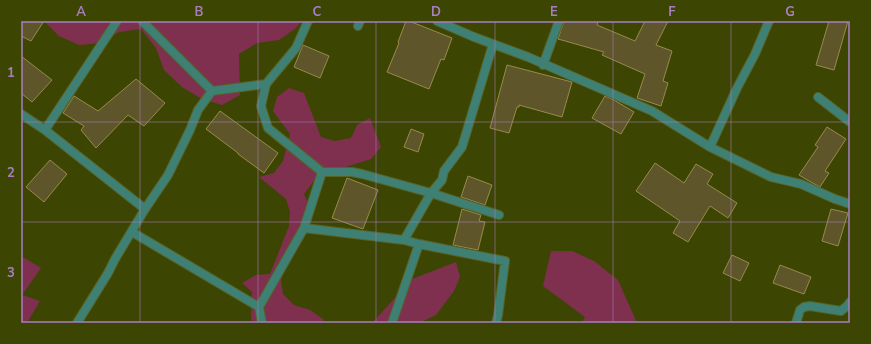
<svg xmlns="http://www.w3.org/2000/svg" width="871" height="344" font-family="'Nunito Sans',sans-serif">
<rect width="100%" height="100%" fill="#3c4602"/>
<path fill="#7e304e" d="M 44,21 L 301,21 L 296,28 L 279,40 L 257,43 L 239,54 L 240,95 L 222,105 L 202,99 L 182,87 L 164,70 L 156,48 L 141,29 L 119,32 L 100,43 L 79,45 L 59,36 Z
M 289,88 L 304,93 L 321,137 L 335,141 L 351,138 L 357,125 L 370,118 L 381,147 L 371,159 L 327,173 L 313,182 L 304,194 L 310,208 L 284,264 L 281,279 L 283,294 L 294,305 L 310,310 L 323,319 L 324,323 L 254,323 L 251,320 L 252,292 L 242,283 L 256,275 L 270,274 L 289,226 L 290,212 L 286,199 L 259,177 L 274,173 L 283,161 L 290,134 L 273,111 L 277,97 Z
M 551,251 L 572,251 L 594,261 L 618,280 L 637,323 L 582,323 L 585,317 L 543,286 Z
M 21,256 L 41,268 L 22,295 L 40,301 L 27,323 L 21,323 Z
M 456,262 L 460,277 L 454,291 L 436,315 L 423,321 L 422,323 L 360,323 L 372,323 L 412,279 Z"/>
<path fill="#5e562a" stroke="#978b4b" d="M 21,21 L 44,21 L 31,41 L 21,36 Z
M 406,21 L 409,21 L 452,38 L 444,60 L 441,59 L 429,89 L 387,72 L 399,43 L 398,42 Z
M 564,21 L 598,21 L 597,25 L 635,41 L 645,21 L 668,21 L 656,45 L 672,51 L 663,81 L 668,83 L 661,106 L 637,98 L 645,74 L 602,55 L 604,52 L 558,39 Z
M 829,21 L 848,21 L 834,70 L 816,65 Z
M 303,45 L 329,56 L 320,78 L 294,67 Z
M 21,56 L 52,80 L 32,102 L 21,93 Z
M 507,65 L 572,82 L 562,117 L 519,105 L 519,107 L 517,107 L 509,133 L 490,128 Z
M 136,79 L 165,103 L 144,126 L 128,115 L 96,148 L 81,130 L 84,126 L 63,113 L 74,96 L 98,111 Z
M 605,96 L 614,100 L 634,112 L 621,134 L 592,118 Z
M 220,111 L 278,153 L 264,173 L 238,154 L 238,153 L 206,129 Z
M 827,127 L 846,139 L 825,171 L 829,173 L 820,187 L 809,181 L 799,175 L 818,147 L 815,145 Z
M 411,129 L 424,134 L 418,152 L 404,147 Z
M 50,160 L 67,174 L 44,202 L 26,187 Z
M 655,163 L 684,183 L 696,164 L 713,174 L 707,184 L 737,203 L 728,218 L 710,206 L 688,242 L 673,233 L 680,221 L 636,191 Z
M 468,176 L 492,185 L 485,205 L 461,197 Z
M 347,178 L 378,190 L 363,229 L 332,218 Z
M 462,209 L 481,215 L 479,221 L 485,222 L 478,250 L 453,245 Z
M 831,209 L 848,213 L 838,246 L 822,241 Z
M 732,255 L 749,263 L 740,281 L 723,273 Z
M 780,265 L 811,277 L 804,294 L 773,283 Z"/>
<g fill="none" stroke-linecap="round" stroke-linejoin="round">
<g stroke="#596225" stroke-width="10">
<path id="street" d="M 142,21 L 212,91 L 266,84
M 437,21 L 474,37 L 528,57 L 652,111 L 710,147
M 769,21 L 755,54 L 737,88 L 710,147 L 771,177 L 801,184 L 835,199 L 850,204
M 358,26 L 360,21
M 543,65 L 559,21
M 818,97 L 850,122
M 21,114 L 45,130 L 145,209
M 45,130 L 117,21
M 322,172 L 352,172 L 362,174 L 431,193 L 499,215
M 304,228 L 404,240 L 419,244 L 505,261 L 498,315 L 496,323
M 132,232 L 259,307
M 404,240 L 431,193 L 442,180 L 444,171 L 462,147 L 493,44
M 77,323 L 108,273 L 115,259 L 145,209 L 168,175 L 190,130 L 198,110 L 212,91
M 262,323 L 259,307 L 304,228 L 322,172 L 268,128 L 261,106 L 266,84 L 296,48 L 308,21
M 392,323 L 419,244
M 796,323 L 800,310 L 804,307 L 810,306 L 841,311 L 848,305 L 850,302"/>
</g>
<use href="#street" stroke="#3e8073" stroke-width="8"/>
</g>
<path fill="none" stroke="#a77fc1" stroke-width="1" stroke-opacity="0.55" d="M 140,21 L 140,323M 258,21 L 258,323M 376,21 L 376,323M 495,21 L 495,323M 613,21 L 613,323M 731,21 L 731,323M 21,122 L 850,122M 21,222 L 850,222"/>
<rect width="871" height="344" fill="none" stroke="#3c4602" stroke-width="44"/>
<rect x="22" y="22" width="827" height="300" fill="none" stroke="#a77fc1" stroke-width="1.5"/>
<g font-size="13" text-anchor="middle" font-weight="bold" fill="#a77fc1">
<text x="81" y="16">A</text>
<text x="199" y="16">B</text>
<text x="317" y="16">C</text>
<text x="436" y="16">D</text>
<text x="554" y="16">E</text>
<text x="672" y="16">F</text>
<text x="790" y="16">G</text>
<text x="11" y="77">1</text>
<text x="11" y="177">2</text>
<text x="11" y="277">3</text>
</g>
</svg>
